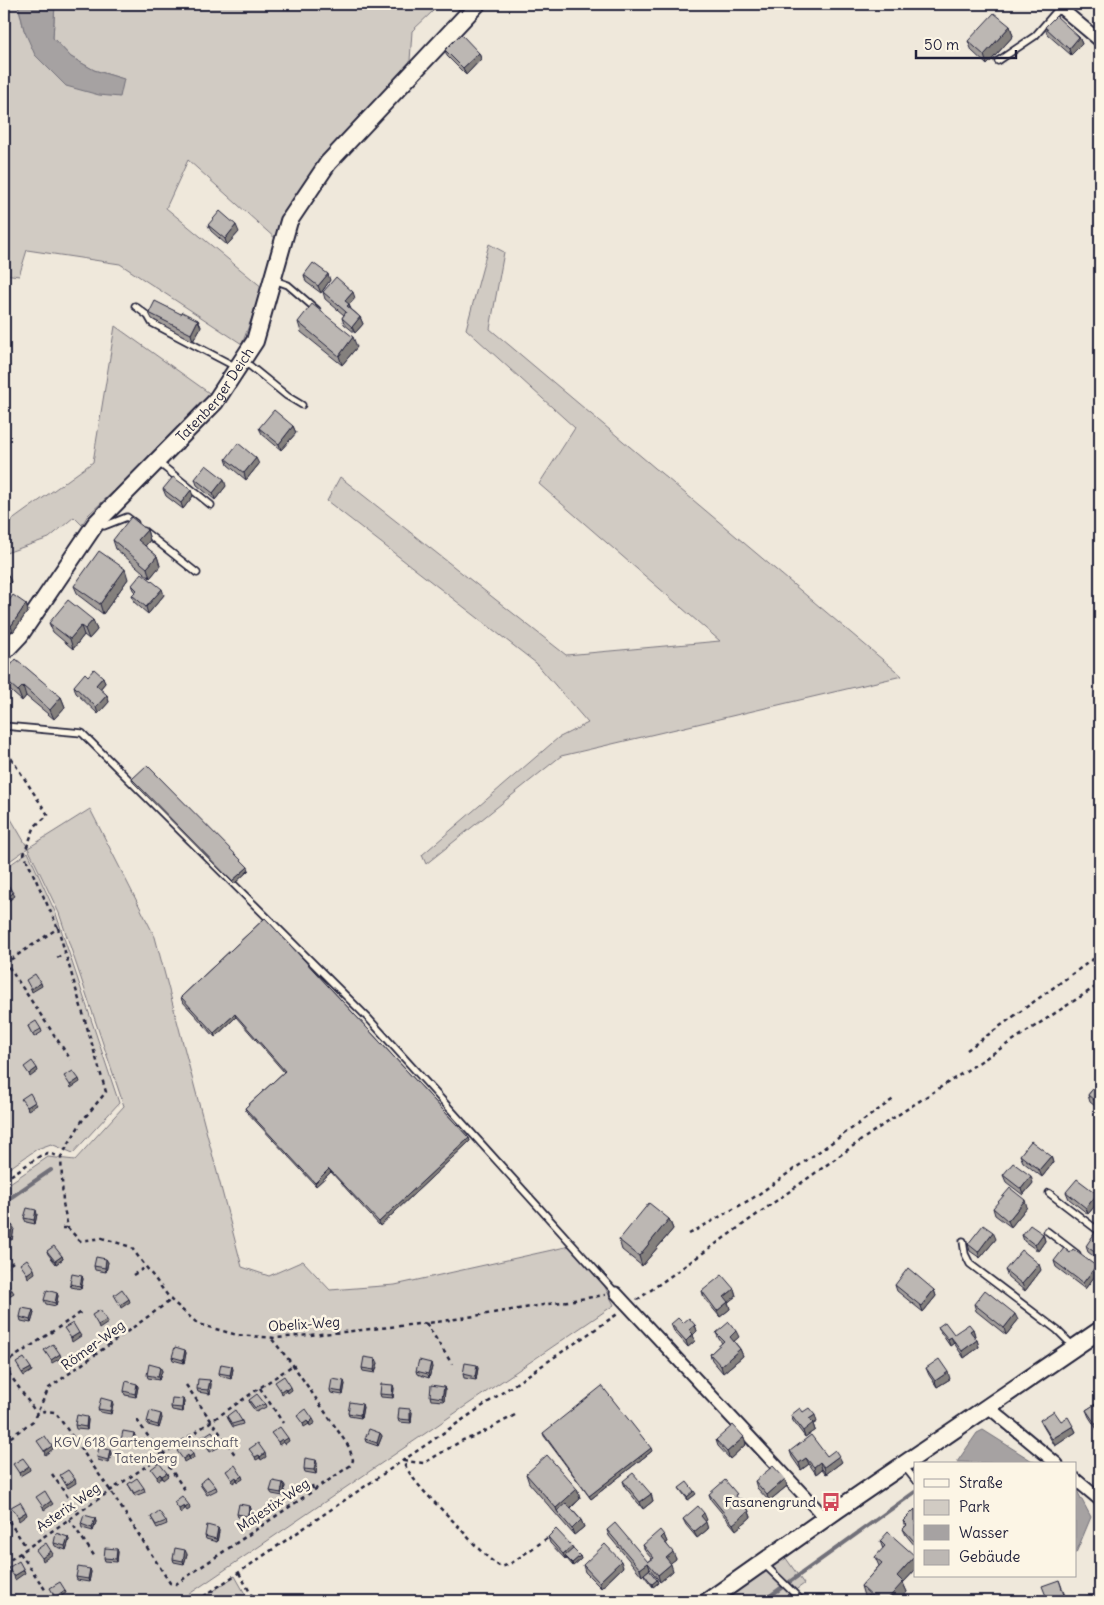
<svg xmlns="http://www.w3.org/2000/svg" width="1104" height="1605" font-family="Delius,sans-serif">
<rect width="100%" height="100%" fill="#efe8db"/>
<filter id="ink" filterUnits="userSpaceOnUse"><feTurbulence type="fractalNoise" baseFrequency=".02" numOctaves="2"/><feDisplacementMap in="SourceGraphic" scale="10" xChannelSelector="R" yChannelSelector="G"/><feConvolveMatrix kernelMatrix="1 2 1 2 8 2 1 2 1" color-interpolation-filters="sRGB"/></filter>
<g filter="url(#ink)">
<path fill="#d1cbc3" stroke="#7a767f" d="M 4,4 L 18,4 L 24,30 L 119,97 L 123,79 L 94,70 L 71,57 L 53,38 L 55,4 L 427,4 L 433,11 L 412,31 L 410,61 L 322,162 L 277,240 L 188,160 L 166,208 L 263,288 L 242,344 L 120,264 L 27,250 L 19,276 L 4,274 Z
M 489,244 L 504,252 L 490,329 L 902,676 L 561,756 L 426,864 L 422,855 L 558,738 L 588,723 L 536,663 L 327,501 L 340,477 L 566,655 L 720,641 L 539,484 L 575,428 L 466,329 Z
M 115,326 L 212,395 L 180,430 L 88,515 L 82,525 L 74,517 L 49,538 L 6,553 L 4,555 L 4,526 L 93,462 Z
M 4,807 L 28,848 L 90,809 L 155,937 L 242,1267 L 269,1276 L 303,1261 L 330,1290 L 395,1285 L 570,1246 L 604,1285 L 614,1305 L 179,1601 L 4,1601 L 4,1187 L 48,1157 L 75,1160 L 124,1106 L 59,913 L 28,848 L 4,865 Z
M 28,852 L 56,914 L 119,1103 L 73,1153 L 51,1144 L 37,1149 L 4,1172 L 4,869 Z
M 783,1554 L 804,1584 L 780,1601 L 717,1601 Z
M 235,1576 L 249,1601 L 199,1601 Z"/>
<path fill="#a6a2a2" stroke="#716f79" d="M 18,4 L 55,4 L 53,38 L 71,57 L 94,70 L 124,79 L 120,97 L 99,95 L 66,86 L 35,55 L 24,30 Z
M 983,1430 L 1037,1464 L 957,1462 L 977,1433 Z
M 1075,1487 L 1091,1517 L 1076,1553 L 1075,1553 Z"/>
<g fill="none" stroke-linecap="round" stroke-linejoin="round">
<path stroke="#716f79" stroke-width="4" d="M 4,1202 L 51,1170
M 763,1601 L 915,1492"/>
<g stroke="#22223b" stroke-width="9">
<path id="lane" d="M 998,61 L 1035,36 L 1060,7
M 274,280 L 288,285 L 317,310
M 135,306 L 148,316 L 152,323 L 236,367
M 244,361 L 287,396 L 302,405
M 159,463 L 211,505
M 98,524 L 104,526 L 127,517 L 135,523
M 144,531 L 197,573
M 4,726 L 82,733 L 369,1019 L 616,1293
M 1049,1193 L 1100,1232
M 1047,1231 L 1077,1254
M 963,1241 L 965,1254 L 970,1264 L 1057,1330 L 1073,1346
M 904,1466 L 915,1480
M 764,1564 L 802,1601"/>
</g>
<g stroke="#22223b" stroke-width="15">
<path id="street" d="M 1056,4 L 1100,41
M 616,1293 L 825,1518
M 987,1406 L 1057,1464
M 1075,1479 L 1100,1500"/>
</g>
<g stroke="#22223b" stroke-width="20">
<g id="secondary">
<path id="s1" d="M 4,652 L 20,635 L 96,523 L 215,402 L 255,341 L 289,221 L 328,163 L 477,4"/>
<path d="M 708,1601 L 837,1510 L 1100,1330"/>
</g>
</g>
<path stroke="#22223b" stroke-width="2.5" stroke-dasharray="4 4" stroke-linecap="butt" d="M 5,735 L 9,755 L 48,815 L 35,826 L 24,854 L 58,928
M 57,958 L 65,953
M 4,960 L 71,1060
M 4,964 L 58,928 L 106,1092 L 82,1121 L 61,1157
M 967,1050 L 1100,954
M 4,1180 L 40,1156 L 48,1153 L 61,1157 L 63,1203 L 68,1228 L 80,1241 L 102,1238 L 131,1247 L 171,1300 L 198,1324 L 237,1335 L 276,1338 L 343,1332 L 437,1322 L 605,1295
M 62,1228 L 68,1228
M 689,1234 L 753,1198 L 895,1098
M 4,1269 L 13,1262
M 133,1275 L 146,1267
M 637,1300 L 884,1124 L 1100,984
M 426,1323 L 452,1364
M 4,1364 L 83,1311
M 4,1366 L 37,1414 L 44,1411 L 55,1412 L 110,1490 L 170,1583 L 176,1584 L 351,1465 L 353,1460 L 349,1447 L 293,1365 L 271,1338
M 186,1385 L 236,1456
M 260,1388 L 283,1423
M 515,1415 L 476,1436 L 463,1440 L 424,1463 L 403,1461 C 414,1485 437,1504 456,1524 C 470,1539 483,1556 501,1567 L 510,1564 L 549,1537
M 137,1420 L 185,1490
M 4,1442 L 33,1421 L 49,1388 L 171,1300
M 52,1474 L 78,1512
M 312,1485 L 313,1490
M 4,1514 L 27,1548
M 69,1519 L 95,1557
M 20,1553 L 46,1591
M 4,1564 L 293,1365
M 239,1573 L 255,1601
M 197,1601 L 619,1313"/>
<use href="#lane" stroke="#fcf5e5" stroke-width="5.5"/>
<use href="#street" stroke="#fcf5e5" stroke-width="11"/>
<use href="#secondary" stroke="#fcf5e5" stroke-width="16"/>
</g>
<path fill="#a29d9a" stroke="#22223b" d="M 452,4 L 468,4 L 462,12 Z
M 1010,26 L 1013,36 L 987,65 L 972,51 L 968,41 Z
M 1045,27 L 1079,37 L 1082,44 L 1071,55 L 1047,34 Z
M 445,50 L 479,53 L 481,59 L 466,75 L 447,56 Z
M 208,225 L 239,232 L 227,245 L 211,231 Z
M 304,275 L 330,280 L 321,293 L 306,282 Z
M 323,292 L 355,298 L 349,305 L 351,309 L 360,317 L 363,324 L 355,333 L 344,324 L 342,318 L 344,315 L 325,299 Z
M 149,313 L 181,314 L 198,320 L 201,327 L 193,341 L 152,319 Z
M 298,322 L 357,347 L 342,365 L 301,332 Z
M 293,426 L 296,433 L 281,450 L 262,434 L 259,428 Z
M 226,459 L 259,464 L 246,480 L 228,465 Z
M 195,479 L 226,486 L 215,500 L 197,485 Z
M 163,489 L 193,496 L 183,509 L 166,496 Z
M 147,530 L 150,540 L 145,546 L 157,556 L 160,566 L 150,578 L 116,549 L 113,540 Z
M 128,579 L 103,614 L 78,595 L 74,586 Z
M 132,585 L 164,595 L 148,614 L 134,602 L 132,595 L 135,592 Z
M 26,604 L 28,611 L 13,632 L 4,626 L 4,608 Z
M 93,620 L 97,630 L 89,639 L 84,635 L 73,649 L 53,632 L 49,623 Z
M 4,674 L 61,697 L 65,707 L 54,719 L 26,696 L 22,701 L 5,686 L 4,683 Z
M 88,676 L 103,677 L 105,683 L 100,689 L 107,695 L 109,702 L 98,714 L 76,693 L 74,686 Z
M 132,779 L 249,870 L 234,884 L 133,782 Z
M 265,918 L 469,1138 L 470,1141 L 380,1226 L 331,1172 L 316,1186 L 246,1111 L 245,1108 L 284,1072 L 236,1017 L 215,1037 L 182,1001 L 181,997 Z
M 28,1026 L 41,1029 L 42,1032 L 34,1037 Z
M 1100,1080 L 1100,1110 L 1090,1102 L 1088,1095 Z
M 1020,1155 L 1051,1156 L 1053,1163 L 1042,1177 L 1023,1162 Z
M 1003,1175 L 1033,1183 L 1023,1195 L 1006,1182 Z
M 1066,1192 L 1097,1194 L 1099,1201 L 1088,1214 L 1069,1199 Z
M 1027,1207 L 1011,1227 L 995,1215 L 993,1208 Z
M 37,1214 L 35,1224 L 26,1222 L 24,1218 Z
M 669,1219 L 673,1229 L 642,1266 L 622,1250 L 619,1240 Z
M 4,1224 L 14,1228 L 12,1240 L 4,1239 Z
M 1043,1234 L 1045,1241 L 1038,1251 L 1024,1241 L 1022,1235 Z
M 1100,1234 L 1100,1261 L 1088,1252 L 1086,1246 Z
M 996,1239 L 980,1258 L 970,1251 L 968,1244 Z
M 47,1251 L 62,1256 L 63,1259 L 56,1264 L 48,1254 Z
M 1070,1253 L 1096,1266 L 1098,1272 L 1085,1289 L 1056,1267 L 1054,1261 Z
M 108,1262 L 106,1272 L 95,1270 L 94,1266 Z
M 1005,1270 L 1041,1270 L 1025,1291 L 1008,1277 Z
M 82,1276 L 83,1279 L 81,1289 L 71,1287 L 70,1284 Z
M 895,1285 L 934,1290 L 936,1296 L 923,1312 L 897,1291 Z
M 734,1289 L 736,1296 L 728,1302 L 730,1309 L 720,1317 L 704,1298 L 702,1291 Z
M 57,1293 L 58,1296 L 56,1306 L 46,1304 L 44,1300 Z
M 974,1304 L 1018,1320 L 1006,1335 L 976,1311 Z
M 33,1310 L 34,1313 L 31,1323 L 21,1321 L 20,1317 Z
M 683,1323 L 695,1325 L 697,1331 L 693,1335 L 695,1341 L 688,1347 L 674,1331 L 671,1324 Z
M 938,1327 L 954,1334 L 973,1329 L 975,1336 L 974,1337 L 977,1340 L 979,1347 L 964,1358 L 954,1343 L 950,1346 L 941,1333 Z
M 716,1333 L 739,1337 L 734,1341 L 740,1349 L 743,1356 L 723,1373 L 712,1360 L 710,1354 L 722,1343 L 719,1339 Z
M 185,1350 L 186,1353 L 184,1363 L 173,1360 L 172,1357 Z
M 378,1363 L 375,1373 L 363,1371 L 362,1368 Z
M 160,1367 L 162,1371 L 159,1380 L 148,1378 L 147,1375 Z
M 432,1367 L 429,1378 L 417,1374 L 416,1371 Z
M 478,1368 L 476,1380 L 464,1378 L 463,1374 Z
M 926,1368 L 950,1379 L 937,1387 L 929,1375 Z
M 233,1369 L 231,1379 L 220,1376 L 219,1373 Z
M 210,1380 L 211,1384 L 210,1394 L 198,1392 L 197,1389 Z
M 137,1384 L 138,1387 L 136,1397 L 125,1395 L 124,1391 Z
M 345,1384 L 343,1395 L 331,1393 L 330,1390 Z
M 444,1387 L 445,1390 L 444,1401 L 431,1400 L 430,1396 Z
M 394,1388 L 393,1398 L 381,1397 L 380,1394 Z
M 183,1399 L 184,1402 L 183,1412 L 172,1410 L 171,1407 Z
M 249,1400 L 265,1404 L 266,1407 L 256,1412 L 250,1404 Z
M 1100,1402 L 1100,1434 L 1089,1417 L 1086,1410 Z
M 113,1404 L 111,1414 L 100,1412 L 98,1409 Z
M 363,1407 L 361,1418 L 349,1416 L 348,1413 Z
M 412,1412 L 411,1423 L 399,1422 L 398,1419 Z
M 803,1412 L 817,1422 L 813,1424 L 815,1430 L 805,1437 L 793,1421 L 791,1415 Z
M 227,1416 L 242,1421 L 243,1424 L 233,1427 L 228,1419 Z
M 87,1417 L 88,1420 L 87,1430 L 76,1429 L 75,1425 Z
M 162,1418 L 159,1428 L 148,1425 L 147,1422 Z
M 1040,1420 L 1061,1421 L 1073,1426 L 1076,1432 L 1055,1446 L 1043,1426 Z
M 134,1433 L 135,1436 L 134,1446 L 122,1444 L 121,1440 Z
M 380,1433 L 382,1436 L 378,1446 L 366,1442 L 365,1439 Z
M 543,1433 L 652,1451 L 591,1499 L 544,1436 Z
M 201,1438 L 220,1443 L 221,1446 L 210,1452 L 203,1441 Z
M 716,1440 L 746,1444 L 730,1459 L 718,1446 Z
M 790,1451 L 827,1456 L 842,1462 L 826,1474 L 822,1469 L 816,1474 L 809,1464 L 801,1470 L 792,1457 Z
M 111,1453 L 109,1463 L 98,1460 L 97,1457 Z
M 317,1463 L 316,1474 L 305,1472 L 304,1469 Z
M 526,1474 L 577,1489 L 580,1499 L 571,1508 L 581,1520 L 584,1527 L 574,1535 L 529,1483 Z
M 623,1481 L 651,1494 L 653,1501 L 643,1509 L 625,1487 Z
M 755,1481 L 787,1486 L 769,1501 L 757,1488 Z
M 200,1483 L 216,1487 L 217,1490 L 207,1495 L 201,1486 Z
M 283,1483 L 285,1486 L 283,1496 L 272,1494 L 270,1491 Z
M 128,1484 L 144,1488 L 145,1492 L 135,1496 Z
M 679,1488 L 696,1494 L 688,1500 L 681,1491 Z
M 709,1494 L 738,1498 L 748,1509 L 751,1517 L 736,1530 L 711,1500 Z
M 250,1506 L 251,1509 L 248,1519 L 238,1517 L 237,1514 Z
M 915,1509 L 915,1546 L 906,1535 L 903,1529 L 905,1527 L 903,1521 Z
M 151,1517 L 166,1521 L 167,1524 L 157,1528 Z
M 95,1518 L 96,1522 L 93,1531 L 82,1528 L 81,1524 Z
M 683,1519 L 707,1520 L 705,1521 L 708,1529 L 697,1538 L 686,1525 Z
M 218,1528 L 219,1531 L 217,1542 L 206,1539 L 205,1536 Z
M 607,1530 L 648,1562 L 652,1559 L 645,1551 L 643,1545 L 664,1535 L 667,1542 L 666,1543 L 676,1559 L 670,1563 L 673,1571 L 660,1582 L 650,1569 L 649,1570 L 658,1583 L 653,1587 L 645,1577 L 644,1574 L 642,1576 L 609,1536 Z
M 68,1537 L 69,1540 L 66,1550 L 55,1546 L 54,1543 Z
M 548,1537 L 573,1549 L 580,1556 L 581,1559 L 573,1566 L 567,1559 L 566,1560 L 550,1543 Z
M 880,1541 L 915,1557 L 915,1570 L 903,1583 L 907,1592 L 899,1601 L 862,1601 L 866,1597 L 864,1596 L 861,1586 L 879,1566 L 875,1557 L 883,1549 Z
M 117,1549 L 118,1552 L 117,1562 L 105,1561 L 104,1558 Z
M 187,1554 L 184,1564 L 174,1562 L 173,1559 Z
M 583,1565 L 623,1567 L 601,1588 L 585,1572 Z
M 90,1569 L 91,1572 L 89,1582 L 77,1580 L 76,1577 Z
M 1059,1580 L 1067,1601 L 1048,1601 Z"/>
<path fill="#84807d" stroke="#22223b" d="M 459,4 L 468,4 L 462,12 Z
M 1010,26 L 1013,36 L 987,65 L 984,55 Z
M 1079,37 L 1082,44 L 1071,55 L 1069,49 Z
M 479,53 L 481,59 L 466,75 L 463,68 Z
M 236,225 L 239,232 L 227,245 L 225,239 Z
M 328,274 L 330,280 L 321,293 L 318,286 Z
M 353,292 L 355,298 L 349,305 L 351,310 L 350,312 L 345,301 Z
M 360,317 L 363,324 L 355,333 L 352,327 Z
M 198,320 L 201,327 L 193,341 L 191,334 Z
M 353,337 L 357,347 L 342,365 L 339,356 Z
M 293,426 L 296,433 L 281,450 L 279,444 Z
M 256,458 L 259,464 L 246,480 L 244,473 Z
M 224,479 L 226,486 L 215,500 L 213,493 Z
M 191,490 L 193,496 L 183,509 L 181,503 Z
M 147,530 L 150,540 L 142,550 L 138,540 Z
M 157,556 L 160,566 L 150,578 L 147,568 Z
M 125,569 L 128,579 L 103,614 L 100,604 Z
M 8,575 L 11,582 L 4,588 L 4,579 Z
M 162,589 L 164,595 L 148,614 L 146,607 Z
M 26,604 L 28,611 L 13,632 L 11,626 Z
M 93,620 L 97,630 L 89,639 L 85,629 Z
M 81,626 L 84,635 L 73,649 L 70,639 Z
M 103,677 L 105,683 L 98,691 L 96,685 Z
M 23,686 L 26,696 L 22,701 L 18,691 Z
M 107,695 L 109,702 L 98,714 L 96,707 Z
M 61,697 L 65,707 L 54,719 L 50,710 Z
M 248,867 L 249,870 L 234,884 L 232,881 Z
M 13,893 L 15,896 L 7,902 L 5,899 Z
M 7,933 L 8,936 L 4,939 L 4,935 Z
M 41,983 L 42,986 L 32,992 L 31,989 Z
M 235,1014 L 236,1017 L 215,1037 L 214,1033 Z
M 37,1068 L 38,1071 L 30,1077 L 29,1074 Z
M 79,1079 L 80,1082 L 71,1088 L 70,1085 Z
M 35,1102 L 37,1105 L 28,1110 L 27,1107 Z
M 469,1138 L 470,1141 L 380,1226 L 379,1222 Z
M 1051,1156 L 1053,1163 L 1042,1177 L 1039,1170 Z
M 329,1169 L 331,1172 L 316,1186 L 315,1183 Z
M 1031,1176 L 1033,1183 L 1023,1195 L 1021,1189 Z
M 1097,1194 L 1099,1201 L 1088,1214 L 1086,1208 Z
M 1025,1200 L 1027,1207 L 1011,1227 L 1008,1221 Z
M 36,1210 L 37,1214 L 35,1224 L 34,1220 Z
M 669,1219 L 673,1229 L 642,1266 L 639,1256 Z
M 12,1225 L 14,1228 L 12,1240 L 10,1237 Z
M 993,1232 L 996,1239 L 980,1258 L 978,1252 Z
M 1043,1234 L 1045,1241 L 1038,1251 L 1035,1245 Z
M 62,1256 L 63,1259 L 56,1264 L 55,1261 Z
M 106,1259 L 108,1262 L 106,1272 L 105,1268 Z
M 1039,1264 L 1041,1270 L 1025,1291 L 1022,1284 Z
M 1096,1266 L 1098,1272 L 1085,1289 L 1083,1283 Z
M 34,1269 L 35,1273 L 28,1278 L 27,1274 Z
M 82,1276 L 83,1279 L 81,1289 L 80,1286 Z
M 734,1289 L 736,1296 L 726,1304 L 724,1297 Z
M 12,1290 L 14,1293 L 6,1298 L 5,1295 Z
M 934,1290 L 936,1296 L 923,1312 L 921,1306 Z
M 57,1293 L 58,1296 L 56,1306 L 55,1303 Z
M 129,1299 L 130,1302 L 121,1308 L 120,1305 Z
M 728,1302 L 730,1309 L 720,1317 L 717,1311 Z
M 33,1310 L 34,1313 L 31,1323 L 30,1320 Z
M 1015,1314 L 1018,1320 L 1006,1335 L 1004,1328 Z
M 107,1320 L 108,1323 L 99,1329 L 98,1325 Z
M 695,1325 L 697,1331 L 693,1335 L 695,1341 L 688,1347 L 686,1341 L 689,1330 Z
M 8,1326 L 9,1329 L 7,1339 L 6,1336 Z
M 973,1329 L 975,1336 L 973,1338 L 970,1331 Z
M 736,1331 L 739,1337 L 732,1343 L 730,1337 Z
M 79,1333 L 81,1336 L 72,1342 L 71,1338 Z
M 951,1337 L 954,1343 L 950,1346 L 948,1339 Z
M 977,1340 L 979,1347 L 964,1358 L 962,1351 Z
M 740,1349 L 743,1356 L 723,1373 L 721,1366 Z
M 185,1350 L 186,1353 L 184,1363 L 183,1360 Z
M 60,1354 L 61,1358 L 52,1363 L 51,1360 Z
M 376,1359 L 378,1363 L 375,1373 L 374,1370 Z
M 431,1363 L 432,1367 L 429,1378 L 428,1374 Z
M 477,1365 L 478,1368 L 476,1380 L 475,1377 Z
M 232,1366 L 233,1369 L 231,1379 L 230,1375 Z
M 160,1367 L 162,1371 L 159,1380 L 158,1377 Z
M 31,1368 L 32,1371 L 24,1376 L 22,1373 Z
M 948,1372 L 950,1379 L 937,1387 L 935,1381 Z
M 210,1380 L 211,1384 L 210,1394 L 208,1390 Z
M 344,1381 L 345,1384 L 343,1395 L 342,1392 Z
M 137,1384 L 138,1387 L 136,1397 L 135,1394 Z
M 393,1385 L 394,1388 L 393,1398 L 392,1395 Z
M 291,1387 L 292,1390 L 288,1393 L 286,1390 Z
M 444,1387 L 445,1390 L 444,1401 L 442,1398 Z
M 285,1388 L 286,1391 L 282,1394 L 281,1391 Z
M 183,1399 L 184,1402 L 183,1412 L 182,1408 Z
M 112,1401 L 113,1404 L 111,1414 L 110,1411 Z
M 362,1404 L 363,1407 L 361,1418 L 360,1415 Z
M 410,1409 L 412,1412 L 411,1423 L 410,1420 Z
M 161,1414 L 162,1418 L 159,1428 L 158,1425 Z
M 815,1415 L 817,1422 L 813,1424 L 815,1430 L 805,1437 L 803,1431 L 809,1419 Z
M 87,1417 L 88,1420 L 87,1430 L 86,1427 Z
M 313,1419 L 315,1423 L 310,1426 L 309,1423 Z
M 307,1421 L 309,1424 L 304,1427 L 303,1424 Z
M 1073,1426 L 1076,1432 L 1055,1446 L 1052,1439 Z
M 134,1433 L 135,1436 L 134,1446 L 132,1443 Z
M 380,1433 L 382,1436 L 378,1446 L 377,1443 Z
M 744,1437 L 746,1444 L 730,1459 L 727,1452 Z
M 288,1438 L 289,1441 L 285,1444 L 283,1441 Z
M 282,1439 L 283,1442 L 279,1445 L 278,1442 Z
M 52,1446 L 53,1449 L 45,1455 L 44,1451 Z
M 651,1448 L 652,1451 L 591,1499 L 589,1496 Z
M 110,1450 L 111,1453 L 109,1463 L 108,1460 Z
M 265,1453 L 266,1457 L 261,1460 L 260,1457 Z
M 193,1454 L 194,1458 L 190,1460 L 189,1457 Z
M 188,1455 L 189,1459 L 184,1462 L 183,1459 Z
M 259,1455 L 260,1458 L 256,1460 L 255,1457 Z
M 839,1456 L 842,1462 L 826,1474 L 824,1467 Z
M 806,1458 L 809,1464 L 801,1470 L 799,1463 Z
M 316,1460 L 317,1463 L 316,1474 L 314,1470 Z
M 820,1462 L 822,1469 L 816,1474 L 814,1467 Z
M 29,1466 L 30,1470 L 20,1476 L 19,1473 Z
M 167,1473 L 168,1476 L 163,1480 L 162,1476 Z
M 160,1474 L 162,1478 L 158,1480 L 157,1477 Z
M 242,1476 L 243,1479 L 238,1482 L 237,1479 Z
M 236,1477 L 237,1480 L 233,1483 L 232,1480 Z
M 75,1479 L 76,1483 L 68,1488 L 66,1485 Z
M 785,1479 L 787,1486 L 769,1501 L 767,1495 Z
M 283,1483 L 285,1486 L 283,1496 L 281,1493 Z
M 577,1489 L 580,1499 L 561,1516 L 557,1511 L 556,1508 Z
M 694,1491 L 696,1494 L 688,1500 L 687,1497 Z
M 651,1494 L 653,1501 L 643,1509 L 640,1502 Z
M 51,1501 L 53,1504 L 44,1510 L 43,1507 Z
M 189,1505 L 190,1509 L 187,1511 L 185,1508 Z
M 746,1505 L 751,1517 L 736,1530 L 733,1524 Z
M 184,1506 L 185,1509 L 180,1513 L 179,1509 Z
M 250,1506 L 251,1509 L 248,1519 L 247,1516 Z
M 26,1512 L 27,1515 L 19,1521 L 18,1517 Z
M 704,1513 L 707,1520 L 703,1523 L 701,1516 Z
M 95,1518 L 96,1522 L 93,1531 L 92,1528 Z
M 581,1520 L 584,1527 L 574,1535 L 572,1529 Z
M 706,1522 L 708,1529 L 697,1538 L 694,1532 Z
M 218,1528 L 219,1531 L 217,1542 L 216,1539 Z
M 664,1535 L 667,1542 L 664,1544 L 661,1538 Z
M 68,1537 L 69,1540 L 66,1550 L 65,1546 Z
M 572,1546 L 574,1552 L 565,1556 L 567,1559 L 566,1560 L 563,1554 Z
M 117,1549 L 118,1552 L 117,1562 L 116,1559 Z
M 185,1550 L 187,1554 L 184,1564 L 183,1561 Z
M 51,1551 L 53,1554 L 43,1561 L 42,1558 Z
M 673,1552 L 676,1559 L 668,1565 L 666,1558 Z
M 580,1556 L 581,1559 L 573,1566 L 572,1563 Z
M 915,1556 L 915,1570 L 903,1583 L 907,1592 L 899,1601 L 886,1601 L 897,1576 Z
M 621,1561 L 623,1567 L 601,1588 L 599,1582 Z
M 648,1563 L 650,1569 L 642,1576 L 640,1569 Z
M 671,1564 L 673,1571 L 660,1582 L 658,1575 Z
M 90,1569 L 91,1572 L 89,1582 L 88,1579 Z
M 24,1570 L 25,1573 L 15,1580 L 14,1576 Z
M 657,1580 L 658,1583 L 653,1587 L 652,1584 Z
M 65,1590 L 66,1593 L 56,1600 L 55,1597 Z"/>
<path fill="#bcb7b3" stroke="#22223b" d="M 994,13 L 1010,26 L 984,55 L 968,41 Z
M 1056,16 L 1079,37 L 1069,49 L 1045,27 Z
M 461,34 L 479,53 L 463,68 L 445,50 Z
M 220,211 L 236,225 L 225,239 L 208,225 Z
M 313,263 L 328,274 L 318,286 L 304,275 Z
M 336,277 L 353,292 L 345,301 L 349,304 L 347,306 L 360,317 L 352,327 L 342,318 L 346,312 L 323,292 Z
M 155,301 L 181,314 L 182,312 L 198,320 L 191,334 L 149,313 Z
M 312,304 L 353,337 L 339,356 L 298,322 Z
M 274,410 L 293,426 L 279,444 L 259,428 Z
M 238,443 L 256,458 L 244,473 L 226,459 Z
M 206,465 L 224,479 L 213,493 L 195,479 Z
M 173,477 L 191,490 L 181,503 L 163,489 Z
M 131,517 L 147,530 L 138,540 L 157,556 L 147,568 L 113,540 Z
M 99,551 L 125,569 L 100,604 L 74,586 Z
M 4,570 L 8,575 L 4,579 Z
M 142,573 L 162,589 L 146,607 L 132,595 L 137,590 L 132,585 Z
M 13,595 L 26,604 L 11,626 L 4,621 L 4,608 Z
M 68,600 L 93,620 L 85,629 L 81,626 L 70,639 L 49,623 Z
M 16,659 L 61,697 L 50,710 L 23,686 L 18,691 L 4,679 L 4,674 Z
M 94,669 L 103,677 L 96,685 L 107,695 L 96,707 L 74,686 L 85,673 L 88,676 Z
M 147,765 L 248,867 L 232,881 L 132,779 Z
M 7,883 L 13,893 L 5,899 L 4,896 L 4,885 Z
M 265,918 L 469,1138 L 379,1222 L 329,1169 L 315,1183 L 245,1108 L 285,1071 L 235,1014 L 214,1033 L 181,997 Z
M 4,928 L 7,933 L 4,935 Z
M 35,974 L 41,983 L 31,989 L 26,980 Z
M 36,1021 L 41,1029 L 32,1034 L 28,1026 Z
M 32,1061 L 37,1068 L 29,1074 L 24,1067 Z
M 73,1071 L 79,1079 L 70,1085 L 64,1076 Z
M 1100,1080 L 1100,1105 L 1088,1095 Z
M 30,1093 L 35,1102 L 27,1107 L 21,1099 Z
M 1031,1141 L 1051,1156 L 1039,1170 L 1020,1155 Z
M 1013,1163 L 1031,1176 L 1021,1189 L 1003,1175 Z
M 1077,1179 L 1097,1194 L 1086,1208 L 1066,1192 Z
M 1010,1188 L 1025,1200 L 1008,1221 L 993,1208 Z
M 649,1203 L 669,1219 L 639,1256 L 619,1240 Z
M 27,1208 L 36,1210 L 34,1220 L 24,1218 Z
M 4,1224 L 12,1225 L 10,1237 L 4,1236 Z
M 983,1225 L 993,1232 L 978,1252 L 968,1244 Z
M 1030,1225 L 1043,1234 L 1035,1245 L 1022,1235 Z
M 1096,1231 L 1100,1234 L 1100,1256 L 1086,1246 Z
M 54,1246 L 62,1256 L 55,1261 L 47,1251 Z
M 1064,1248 L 1070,1253 L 1073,1249 L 1096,1266 L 1083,1283 L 1054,1261 Z
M 1022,1250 L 1039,1264 L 1022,1284 L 1005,1270 Z
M 96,1257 L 106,1259 L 105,1268 L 94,1266 Z
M 27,1259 L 34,1269 L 27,1274 L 20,1264 Z
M 908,1268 L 934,1290 L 921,1306 L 895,1285 Z
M 72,1274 L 82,1276 L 80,1286 L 70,1284 Z
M 722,1275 L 734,1289 L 724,1297 L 728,1302 L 717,1311 L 702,1291 Z
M 5,1280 L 12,1290 L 5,1295 L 4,1294 L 4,1281 Z
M 122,1289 L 129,1299 L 120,1305 L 114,1295 Z
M 47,1290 L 57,1293 L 55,1303 L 44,1300 Z
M 985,1290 L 1015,1314 L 1004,1328 L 974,1304 Z
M 22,1308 L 33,1310 L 30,1320 L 20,1317 Z
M 100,1310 L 107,1320 L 98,1325 L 92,1315 Z
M 678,1318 L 683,1323 L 689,1318 L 695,1325 L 689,1330 L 693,1334 L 686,1341 L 671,1324 Z
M 729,1322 L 736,1331 L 730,1337 L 740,1349 L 721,1366 L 710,1354 L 724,1341 L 716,1333 Z
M 945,1322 L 954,1334 L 969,1324 L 973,1329 L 970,1331 L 977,1340 L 962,1351 L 951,1337 L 948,1339 L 938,1327 Z
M 73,1323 L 79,1333 L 71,1338 L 64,1328 Z
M 4,1325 L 8,1326 L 6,1336 L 4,1336 Z
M 53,1344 L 60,1354 L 51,1360 L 44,1350 Z
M 175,1347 L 185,1350 L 183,1360 L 172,1357 Z
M 364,1357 L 376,1359 L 374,1370 L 362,1368 Z
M 24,1358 L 31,1368 L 22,1373 L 16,1363 Z
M 939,1359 L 948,1372 L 935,1381 L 926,1368 Z
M 419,1360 L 431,1363 L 428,1374 L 416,1371 Z
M 465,1363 L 477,1365 L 475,1377 L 463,1374 Z
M 149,1364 L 160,1367 L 158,1377 L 147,1375 Z
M 221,1364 L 232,1366 L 230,1375 L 219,1373 Z
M 284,1376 L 291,1387 L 286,1390 L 285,1388 L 281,1391 L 275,1382 Z
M 198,1379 L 210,1380 L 208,1390 L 197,1389 Z
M 332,1379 L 344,1381 L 342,1392 L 330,1390 Z
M 126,1381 L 137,1384 L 135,1394 L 124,1391 Z
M 381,1384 L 393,1385 L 392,1395 L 380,1394 Z
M 431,1385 L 444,1387 L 442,1398 L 430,1396 Z
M 602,1386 L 651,1448 L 589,1496 L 543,1433 Z
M 257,1394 L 265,1404 L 255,1408 L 249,1400 Z
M 101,1398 L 112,1401 L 110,1411 L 98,1409 Z
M 172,1398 L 183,1399 L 182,1408 L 171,1407 Z
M 1100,1401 L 1100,1428 L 1099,1429 L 1086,1410 Z
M 350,1402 L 362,1404 L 360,1415 L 348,1413 Z
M 399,1408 L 410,1409 L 410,1420 L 398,1419 Z
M 800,1408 L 803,1412 L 809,1408 L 815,1415 L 809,1419 L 813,1423 L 803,1431 L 791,1415 Z
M 306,1409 L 313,1419 L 309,1423 L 307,1421 L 303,1424 L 297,1416 Z
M 235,1410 L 242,1421 L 232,1424 L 227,1416 Z
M 150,1411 L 161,1414 L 158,1425 L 147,1422 Z
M 1054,1411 L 1061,1421 L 1068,1417 L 1073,1426 L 1052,1439 L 1040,1420 Z
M 77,1415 L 87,1417 L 86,1427 L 75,1425 Z
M 733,1425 L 744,1437 L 727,1452 L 716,1440 Z
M 280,1427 L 288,1438 L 283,1441 L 282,1439 L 278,1442 L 271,1433 Z
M 369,1429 L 380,1433 L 377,1443 L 365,1439 Z
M 123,1431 L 134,1433 L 132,1443 L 121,1440 Z
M 212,1431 L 220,1443 L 209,1449 L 201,1438 Z
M 811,1435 L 827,1456 L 835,1450 L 839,1456 L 824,1467 L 820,1462 L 814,1467 L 806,1458 L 799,1463 L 790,1451 Z
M 45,1436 L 52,1446 L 44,1451 L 37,1441 Z
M 258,1443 L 265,1453 L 260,1457 L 259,1455 L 255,1457 L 249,1449 Z
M 186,1445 L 193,1454 L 189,1457 L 188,1455 L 183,1459 L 177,1451 Z
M 99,1447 L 110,1450 L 108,1460 L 97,1457 Z
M 547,1455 L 577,1489 L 556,1508 L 526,1474 Z
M 23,1458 L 29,1466 L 19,1473 L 13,1464 Z
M 305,1458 L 316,1460 L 314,1470 L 304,1469 Z
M 159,1463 L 167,1473 L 162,1476 L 160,1474 L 157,1477 L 151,1469 Z
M 235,1465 L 242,1476 L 237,1479 L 236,1477 L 232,1480 L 226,1471 Z
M 773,1466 L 785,1479 L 767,1495 L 755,1481 Z
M 68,1470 L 75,1479 L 66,1485 L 60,1475 Z
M 633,1473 L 651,1494 L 640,1502 L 623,1481 Z
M 208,1477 L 216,1487 L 206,1491 L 200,1483 Z
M 137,1478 L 144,1488 L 134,1493 L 128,1484 Z
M 725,1480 L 737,1494 L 735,1495 L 739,1500 L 741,1498 L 746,1505 L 745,1506 L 749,1511 L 733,1524 L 709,1494 Z
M 273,1481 L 283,1483 L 281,1493 L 270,1491 Z
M 687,1482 L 694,1491 L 687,1497 L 679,1488 Z
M 45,1491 L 51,1501 L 43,1507 L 36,1497 Z
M 182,1496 L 189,1505 L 185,1508 L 184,1506 L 179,1509 L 174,1502 Z
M 20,1502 L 26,1512 L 18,1517 L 11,1507 Z
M 566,1503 L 581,1520 L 572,1529 L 557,1511 Z
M 239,1504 L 250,1506 L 247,1516 L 237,1514 Z
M 698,1506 L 704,1513 L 701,1516 L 706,1522 L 694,1532 L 683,1519 Z
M 915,1509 L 915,1542 L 903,1529 L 907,1525 L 903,1521 Z
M 159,1511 L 166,1521 L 156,1525 L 151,1517 Z
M 84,1515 L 95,1518 L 92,1528 L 81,1524 Z
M 615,1523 L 648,1562 L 654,1558 L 643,1545 L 660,1530 L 664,1535 L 661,1538 L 673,1552 L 666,1558 L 671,1564 L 658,1575 L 648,1563 L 640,1569 L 607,1530 Z
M 207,1525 L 218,1528 L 216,1539 L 205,1536 Z
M 556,1529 L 572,1546 L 563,1554 L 548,1537 Z
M 888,1532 L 915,1556 L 897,1576 L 903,1582 L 886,1601 L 877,1601 L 861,1586 L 882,1563 L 875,1557 L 885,1546 L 880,1541 Z
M 56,1533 L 68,1537 L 65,1546 L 54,1543 Z
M 46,1543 L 51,1551 L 42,1558 L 36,1550 Z
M 605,1544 L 621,1561 L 599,1582 L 583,1565 Z
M 105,1548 L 117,1549 L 116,1559 L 104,1558 Z
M 175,1548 L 185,1550 L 183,1561 L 173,1559 Z
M 573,1549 L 580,1556 L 572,1563 L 565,1556 Z
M 19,1561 L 24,1570 L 14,1576 L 8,1568 Z
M 78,1567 L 90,1569 L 88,1579 L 76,1577 Z
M 649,1570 L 657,1580 L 652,1584 L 644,1574 Z
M 1059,1580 L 1065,1598 L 1056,1601 L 1048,1601 L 1042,1586 Z
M 60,1582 L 65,1590 L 55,1597 L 50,1588 Z
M 868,1595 L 875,1601 L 862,1601 Z
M 36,1598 L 38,1601 L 32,1601 Z"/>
</g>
<defs>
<g id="bus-bare" transform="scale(1.5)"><path d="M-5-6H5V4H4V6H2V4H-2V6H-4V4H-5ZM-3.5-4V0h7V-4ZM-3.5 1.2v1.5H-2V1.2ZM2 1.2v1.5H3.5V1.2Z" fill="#d1495b" stroke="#fcf5e5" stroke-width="2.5" paint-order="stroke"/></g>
</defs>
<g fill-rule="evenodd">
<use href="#bus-bare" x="831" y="1502"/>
</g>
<g text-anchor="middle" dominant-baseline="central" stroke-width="5" stroke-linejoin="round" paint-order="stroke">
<g font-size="14" fill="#22223b" stroke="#fcf5e5">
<text stroke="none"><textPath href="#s1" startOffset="334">Tatenberger Deich</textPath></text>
<text transform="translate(304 1324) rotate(-4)">Obelix-Weg</text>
<text transform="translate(93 1345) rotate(-36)">Römer-Weg</text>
<text transform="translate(273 1505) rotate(-34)">Majestix-Weg</text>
<text transform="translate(68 1507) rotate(-35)">Asterix Weg</text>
</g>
<g font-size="14" fill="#575564" stroke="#fcf5e5">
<text x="146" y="1442">KGV 618 Gartengemeinschaft<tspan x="146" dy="16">Tatenberg</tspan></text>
</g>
<g font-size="14" fill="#22223b" stroke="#fcf5e5" text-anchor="end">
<text x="816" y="1502">Fasanengrund</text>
</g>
</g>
<rect width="1104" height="1605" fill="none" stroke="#fcf5e5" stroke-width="20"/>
<rect x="10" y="10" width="1084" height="1585" fill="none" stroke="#22223b" stroke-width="2" filter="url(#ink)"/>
<rect x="914" y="1462" width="162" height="115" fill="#fcf5e5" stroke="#a5a1a1"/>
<rect x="924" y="1479" width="25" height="8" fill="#fcf5e5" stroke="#a5a1a1"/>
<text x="959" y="1488" font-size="15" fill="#22223b">Straße</text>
<rect x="924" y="1500" width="25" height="15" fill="#d1cbc3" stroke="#a5a1a1"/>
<text x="959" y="1512" font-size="15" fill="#22223b">Park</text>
<rect x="924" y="1525" width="25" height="15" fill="#a6a2a2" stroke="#a5a1a1"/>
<text x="959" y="1538" font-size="15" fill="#22223b">Wasser</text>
<rect x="924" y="1550" width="25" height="15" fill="#bcb7b3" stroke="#a5a1a1"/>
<text x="959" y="1562" font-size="15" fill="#22223b">Gebäude</text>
<path d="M916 50v8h100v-8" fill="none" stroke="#22223b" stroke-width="2.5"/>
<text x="924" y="50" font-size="15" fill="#22223b" stroke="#fcf5e5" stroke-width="4" paint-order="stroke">50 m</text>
</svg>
